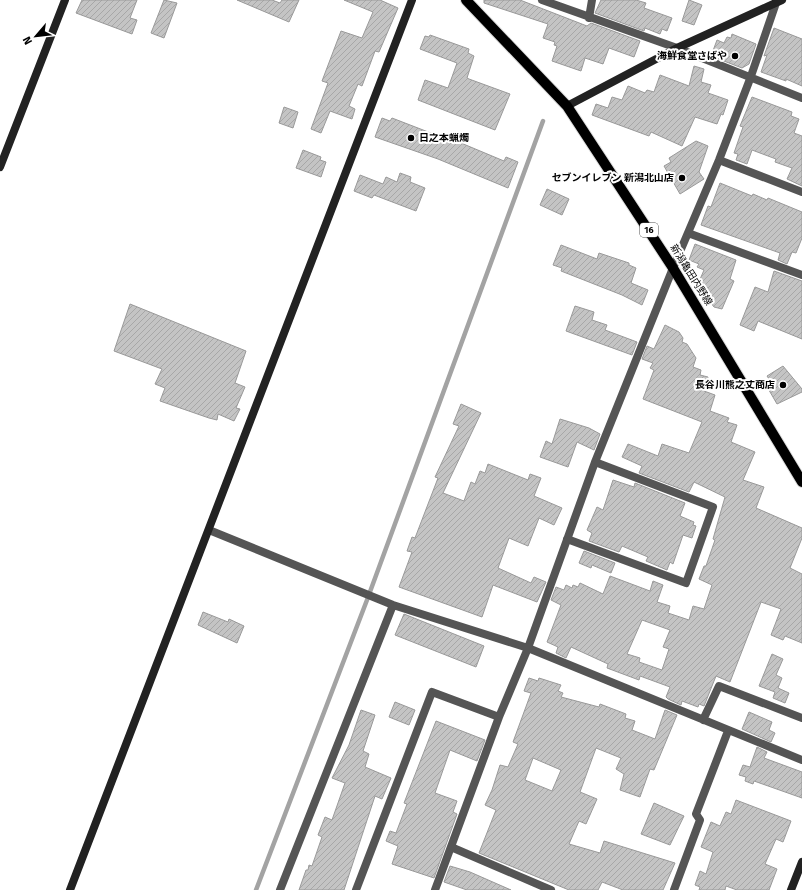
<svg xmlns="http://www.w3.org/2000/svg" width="802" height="890" font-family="'Fira Sans','Noto Sans JP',sans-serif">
<defs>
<pattern id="building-hatch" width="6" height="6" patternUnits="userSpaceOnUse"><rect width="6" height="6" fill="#c4c4c4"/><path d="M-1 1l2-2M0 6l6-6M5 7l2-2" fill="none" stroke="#a7a7a7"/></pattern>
</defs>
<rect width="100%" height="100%" fill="#fff"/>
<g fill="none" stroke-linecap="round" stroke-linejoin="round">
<path stroke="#a3a3a3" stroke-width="4.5" d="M 256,890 L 367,600 L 543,121"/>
</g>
<path fill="url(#building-hatch)" stroke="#999" fill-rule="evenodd" d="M 82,0 L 137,0 L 130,18 L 137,20 L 132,34 L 76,13 Z
M 164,0 L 177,3 L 164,38 L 151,33 Z
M 237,0 L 272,0 L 280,3 L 282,0 L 299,0 L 289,22 Z
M 344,0 L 380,0 L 398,8 L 379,52 L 375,51 L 362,86 L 358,84 L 349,106 L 355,109 L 352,119 L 330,111 L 321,133 L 311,129 L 328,83 L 322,81 L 341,31 L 362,38 L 373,12 Z
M 484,0 L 520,0 L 587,26 L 591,23 L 640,41 L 634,57 L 609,48 L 603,64 L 585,58 L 581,71 L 552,61 L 557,46 L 554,45 L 555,42 L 543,38 L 548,24 L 484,3 Z
M 601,0 L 636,0 L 646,3 L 644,8 L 672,18 L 667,31 L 662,29 L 660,34 L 645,28 L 644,31 L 595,13 Z
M 689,0 L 702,5 L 694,25 L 682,21 Z
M 774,28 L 802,39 L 802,86 L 786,79 L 786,81 L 761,72 L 767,55 L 764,56 Z
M 732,34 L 756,44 L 749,64 L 742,68 L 711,56 L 717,40 L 724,43 L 727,37 L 731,38 Z
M 430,35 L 469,49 L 468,53 L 474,56 L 467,78 L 469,79 L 510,94 L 495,130 L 418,100 L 425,80 L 448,88 L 457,63 L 420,49 L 425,36 L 429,37 Z
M 694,66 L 704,69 L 701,82 L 711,85 L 708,93 L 728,100 L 723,115 L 721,114 L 717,124 L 695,117 L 682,146 L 651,132 L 649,136 L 592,115 L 596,104 L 608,108 L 612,97 L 622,100 L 628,86 L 645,93 L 647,90 L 654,92 L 660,75 L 689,86 Z
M 752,97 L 792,112 L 791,116 L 799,119 L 794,133 L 802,136 L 802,186 L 787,179 L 792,168 L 775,162 L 776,159 L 752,150 L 747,164 L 736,160 L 738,154 L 734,153 L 743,127 L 740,126 Z
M 284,107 L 298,112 L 293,128 L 279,123 Z
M 382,118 L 390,121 L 392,118 L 449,140 L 451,137 L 462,142 L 461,143 L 504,161 L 506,157 L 518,162 L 508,188 L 438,159 L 375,137 Z
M 696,141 L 708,146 L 699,172 L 704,179 L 680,194 L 664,166 L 671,162 L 669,158 Z
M 303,150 L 321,157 L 320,160 L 326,162 L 321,177 L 296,168 Z
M 400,173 L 411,177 L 410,182 L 425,188 L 416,211 L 374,195 L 372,198 L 354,191 L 360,175 L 383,184 L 386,177 L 397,182 Z
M 720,183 L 752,196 L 753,194 L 767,200 L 768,198 L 802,212 L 802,238 L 796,253 L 792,252 L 787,264 L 778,260 L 780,253 L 701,225 L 708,206 L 711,207 Z
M 547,189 L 569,199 L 562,215 L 540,205 Z
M 695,244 L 736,260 L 730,279 L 734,281 L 722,309 L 714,307 L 705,295 L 708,288 L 698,284 L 704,270 L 697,267 L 699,264 L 689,260 Z
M 561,245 L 597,259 L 599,253 L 629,263 L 629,265 L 636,268 L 631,283 L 648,290 L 642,305 L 622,295 L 561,271 L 562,268 L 553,265 Z
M 774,271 L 802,281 L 802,339 L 758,321 L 754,331 L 740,325 L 755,287 L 768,292 Z
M 130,304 L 246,351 L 235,383 L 245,387 L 236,408 L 240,409 L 234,421 L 218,414 L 217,420 L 209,418 L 160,401 L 165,388 L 155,384 L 162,369 L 114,351 Z
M 575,306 L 594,312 L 592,320 L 607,325 L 605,330 L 637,342 L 632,355 L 566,331 Z
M 665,325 L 679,332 L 683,338 L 682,342 L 687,344 L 696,358 L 693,367 L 701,370 L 700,375 L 708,377 L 704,391 L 715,395 L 710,411 L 729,418 L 727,422 L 737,425 L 731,442 L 755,452 L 743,480 L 764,487 L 756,508 L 802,528 L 802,538 L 790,568 L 802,574 L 802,643 L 785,636 L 783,640 L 771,635 L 781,609 L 761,602 L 730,682 L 716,676 L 704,706 L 699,704 L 698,707 L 682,701 L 681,705 L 668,699 L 666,697 L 670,687 L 640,676 L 639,680 L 607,668 L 608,664 L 571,647 L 566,658 L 556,653 L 558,647 L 547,642 L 561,605 L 551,600 L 556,587 L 564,590 L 566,585 L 572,588 L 573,585 L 578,587 L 580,583 L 603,594 L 610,576 L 650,591 L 653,581 L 663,585 L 657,602 L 670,606 L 668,613 L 689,620 L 693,606 L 704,609 L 712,585 L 699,579 L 704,566 L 706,566 L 715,540 L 713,539 L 725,497 L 694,482 L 689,492 L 639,473 L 642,466 L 622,457 L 628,444 L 658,456 L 662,444 L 689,453 L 702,422 L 643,399 L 654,370 L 650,368 L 653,363 L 642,359 L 647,346 L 654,349 ZM 642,620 L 670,630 L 663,647 L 669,649 L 662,670 L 639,662 L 640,658 L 627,654 Z
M 783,366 L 802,389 L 802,392 L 777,404 L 766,385 L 771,382 L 767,376 Z
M 461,404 L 481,413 L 443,493 L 464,501 L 471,482 L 475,484 L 480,471 L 485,473 L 488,464 L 528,480 L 530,474 L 541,478 L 534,496 L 562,508 L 554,525 L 539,518 L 528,546 L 509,538 L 498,568 L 531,583 L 534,577 L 546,582 L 537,602 L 493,585 L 482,617 L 399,587 L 412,552 L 407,551 L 412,537 L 415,538 L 438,478 L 435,477 L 459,426 L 453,424 Z
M 560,419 L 589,428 L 600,434 L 594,450 L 577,442 L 568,467 L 540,457 L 546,441 L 552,444 Z
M 613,480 L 634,487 L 635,483 L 685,503 L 680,516 L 694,522 L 693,525 L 696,526 L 692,538 L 683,535 L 673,564 L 670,562 L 667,570 L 646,561 L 648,557 L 622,546 L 619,552 L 589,541 L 592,533 L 587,530 L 597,507 L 603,510 Z
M 584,551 L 615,563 L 611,573 L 592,565 L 591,568 L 579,563 Z
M 203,612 L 228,622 L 229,619 L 244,626 L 237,643 L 198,625 Z
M 404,614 L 484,646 L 476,667 L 395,635 Z
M 772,654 L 783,659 L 776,675 L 782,678 L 778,688 L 789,693 L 785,703 L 773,698 L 775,692 L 759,686 Z
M 529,678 L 538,681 L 539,678 L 561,685 L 558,691 L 563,693 L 561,697 L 599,707 L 600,704 L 626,714 L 625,718 L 635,721 L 632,730 L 655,739 L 665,710 L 677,715 L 654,770 L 650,769 L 640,797 L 620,790 L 624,774 L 616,769 L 621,758 L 596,748 L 580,792 L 597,799 L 586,824 L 579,821 L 569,844 L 600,853 L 604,841 L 675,863 L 663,890 L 623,890 L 602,882 L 598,890 L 569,890 L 479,853 L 496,810 L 485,805 L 492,790 L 500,765 L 508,767 L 518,744 L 513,742 L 531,693 L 524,691 ZM 533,758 L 561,770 L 552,791 L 525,780 Z
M 395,702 L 415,710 L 409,725 L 389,717 Z
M 361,710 L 375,715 L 363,751 L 369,754 L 365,767 L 391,778 L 382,799 L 375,796 L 344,890 L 299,890 L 306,870 L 308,870 L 309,865 L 312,866 L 322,837 L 318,835 L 325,817 L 332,820 L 345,783 L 332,778 L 349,745 Z
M 749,712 L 772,722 L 769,730 L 775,733 L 771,742 L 742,729 Z
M 436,721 L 485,740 L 477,761 L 450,750 L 435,793 L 457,801 L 453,812 L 457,814 L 434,878 L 392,864 L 398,846 L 386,841 L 390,831 L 396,833 L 407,804 L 404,803 Z
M 757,747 L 767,752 L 764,758 L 802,772 L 802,798 L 754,781 L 753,784 L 745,781 L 746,777 L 739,775 L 743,765 L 750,767 Z
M 736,800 L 791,821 L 783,842 L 776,839 L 765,864 L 777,869 L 769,890 L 737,890 L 726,886 L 725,890 L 699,890 L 700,887 L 695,885 L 700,871 L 706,874 L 713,852 L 701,847 L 711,822 L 720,826 L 726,812 L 731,814 Z
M 654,803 L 684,816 L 670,845 L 641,834 Z
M 450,866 L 470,872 L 511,890 L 467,890 L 444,882 Z"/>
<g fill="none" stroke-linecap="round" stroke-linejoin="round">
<g stroke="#dbdbdb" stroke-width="12">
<path id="primary" d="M 466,0 L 567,106 L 673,268 L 802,482"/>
</g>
<path stroke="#555" stroke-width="8" d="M 542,0 L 677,48 L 802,98
M 589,18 L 592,0
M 719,160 L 802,192
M 688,233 L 802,275
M 209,530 L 393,605 L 528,648 L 802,760
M 567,539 L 686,583 L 713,507 L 595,462
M 703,720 L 719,686 L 802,718
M 451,847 L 551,890
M 280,890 L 393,605
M 356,890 L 432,692 L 499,717
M 435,890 L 499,717 L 528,648 L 595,462 L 673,268 L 719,160 L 750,79 L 776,3
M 674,890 L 700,820 L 696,814 L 728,731"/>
<path stroke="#222" stroke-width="8" d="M 567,106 L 677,48 L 782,0
M 0,167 L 65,0
M 70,890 L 412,0
M 791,890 L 802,862"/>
<use href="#primary" stroke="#000" stroke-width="10"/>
</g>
<g fill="#000" stroke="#fff" stroke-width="1.5">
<circle cx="735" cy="56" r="4"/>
<circle cx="411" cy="138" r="4"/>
<circle cx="682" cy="178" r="4"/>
<circle cx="783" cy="385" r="4"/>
</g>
<g text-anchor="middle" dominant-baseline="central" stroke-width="4" stroke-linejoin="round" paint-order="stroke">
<rect fill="#fff" stroke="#4c4c4c" stroke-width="1" x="640" y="223" width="18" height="14" rx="3"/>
<g font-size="9" font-weight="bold" fill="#000">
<text x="649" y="230">16</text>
</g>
<g font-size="10" font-weight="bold" fill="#000" stroke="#fff" text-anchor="end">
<text x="727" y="56">海鮮食堂さばや</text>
<text x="419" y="138" text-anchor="start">日之本蝋燭</text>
<text x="674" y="178">セブンイレブン 新潟北山店</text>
<text x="775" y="385">長谷川熊之丈商店</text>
</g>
<g font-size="10" fill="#000" stroke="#fff">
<text transform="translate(691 275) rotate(58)">新潟亀田内野線</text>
</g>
</g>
<g transform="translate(36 36) rotate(242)" stroke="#ffffff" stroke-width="3" paint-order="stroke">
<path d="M0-3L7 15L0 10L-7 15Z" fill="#000000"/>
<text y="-6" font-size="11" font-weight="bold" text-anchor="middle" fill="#000000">N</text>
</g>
</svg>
